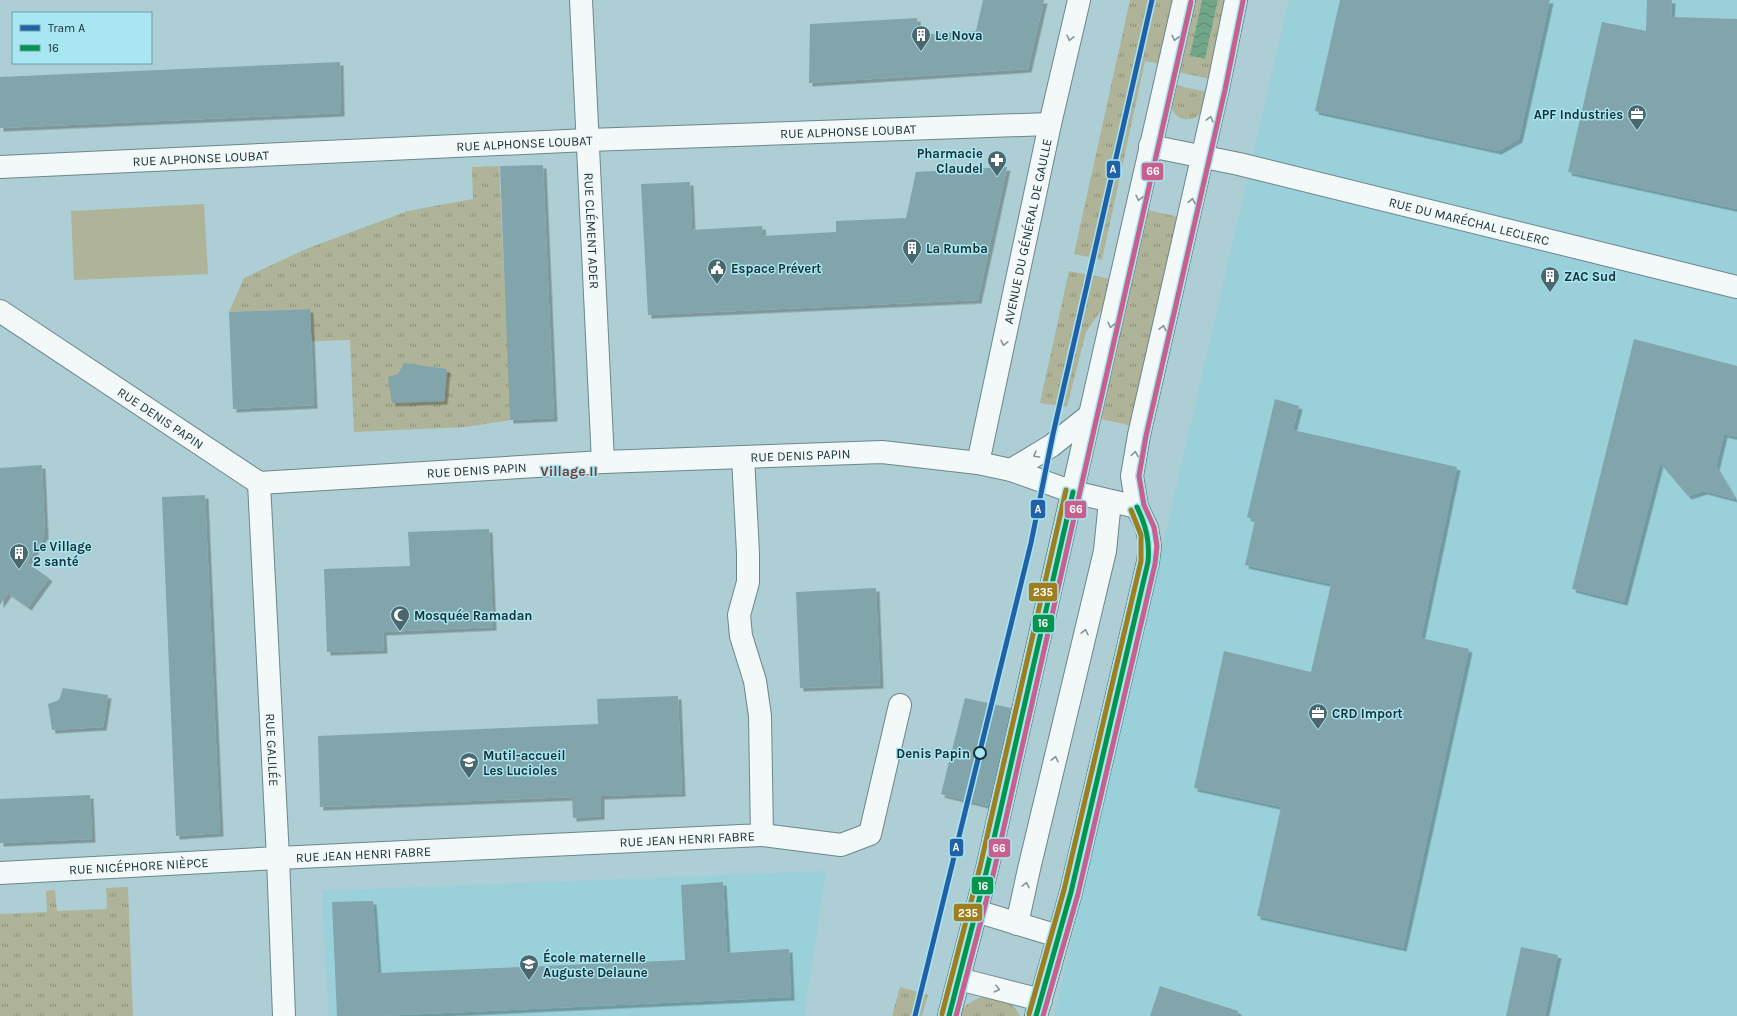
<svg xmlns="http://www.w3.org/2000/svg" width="1737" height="1016" font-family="Karla,sans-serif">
<defs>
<pattern id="grass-tufts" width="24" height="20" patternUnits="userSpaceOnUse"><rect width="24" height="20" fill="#afb398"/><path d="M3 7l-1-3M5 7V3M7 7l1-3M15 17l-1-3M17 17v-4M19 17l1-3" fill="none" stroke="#8d927d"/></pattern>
<pattern id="water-waves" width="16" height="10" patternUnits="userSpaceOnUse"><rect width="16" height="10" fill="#71a688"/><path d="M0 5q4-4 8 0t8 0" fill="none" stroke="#5c8870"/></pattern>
<filter id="shadow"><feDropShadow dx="3.5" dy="3.5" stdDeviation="0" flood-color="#0004"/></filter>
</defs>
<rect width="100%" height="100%" fill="#acced4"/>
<path fill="#99d0da" d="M 1289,0 L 1737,0 L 1737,1016 L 1054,1016 Z
M 826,871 L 804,1016 L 329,1016 L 322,891 Z"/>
<path fill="url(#grass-tufts)" d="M 1130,0 L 1174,0 L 1160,64 L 1145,61 L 1102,260 L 1074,254 Z
M 1194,0 L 1202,0 L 1190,55 L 1205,59 L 1218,0 L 1226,0 L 1210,79 L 1178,72 Z
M 1175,85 L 1207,92 C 1205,99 1204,108 1200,114 C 1193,122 1178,121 1173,111 C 1170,103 1174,93 1175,85 Z
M 499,166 L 511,420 L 465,427 L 354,432 L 350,340 L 311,341 L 310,309 L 229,312 L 244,278 L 306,249 L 408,211 L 473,199 L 472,167 Z
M 1148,210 L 1179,217 L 1133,426 L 1101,419 Z
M 1069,271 L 1111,279 L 1104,306 L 1086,332 L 1067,407 L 1040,403 Z
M 128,887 L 133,1016 L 0,1016 L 0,914 L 47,912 L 46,891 L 55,890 L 57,911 L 107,909 L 106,888 Z
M 900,987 L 928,995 L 922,1016 L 892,1016 Z
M 987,996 C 1002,999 1013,1001 1020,1016 L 959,1016 C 964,1004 975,998 987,996 Z"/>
<path fill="#afb398" d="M 204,204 L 208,274 L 74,280 L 71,211 Z"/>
<path fill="url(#water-waves)" d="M 1202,0 L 1218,0 L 1205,59 L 1190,55 Z"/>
<path fill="#82a5ab" filter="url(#shadow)" d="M 983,0 L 1044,0 L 1028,69 L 809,83 L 810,24 L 917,18 L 918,35 L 976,31 Z
M 1340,0 L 1550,0 L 1519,139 L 1498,151 L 1315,111 Z
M 1647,0 L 1672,0 L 1671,17 L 1737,19 L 1737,209 L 1568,172 L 1602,22 L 1646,31 Z
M 340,62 L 341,113 L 0,128 L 0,77 Z
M 543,165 L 554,418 L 510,420 L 500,166 Z
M 1007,167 L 978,300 L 648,315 L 641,184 L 690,182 L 692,230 L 762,226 L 763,236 L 836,232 L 836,221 L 906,218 L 916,172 Z
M 310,309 L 314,405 L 233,409 L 229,312 Z
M 1634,339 L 1737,366 L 1737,437 L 1724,434 L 1716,467 L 1735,499 L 1704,491 L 1688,496 L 1660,463 L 1624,602 L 1572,589 Z
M 404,363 L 447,369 L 444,401 L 392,403 L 388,377 L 398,374 Z
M 1275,399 L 1299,406 L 1293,430 L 1457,467 L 1421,638 L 1469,649 L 1403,948 L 1257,916 L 1281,807 L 1194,788 L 1224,651 L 1311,672 L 1331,584 L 1245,565 L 1255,520 L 1247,517 Z
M 42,465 L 45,535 L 27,563 L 49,578 L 28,607 L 8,593 L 0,605 L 0,468 Z
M 205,495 L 220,833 L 176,836 L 162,497 Z
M 489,529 L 493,627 L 383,632 L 384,650 L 327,652 L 324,569 L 410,566 L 408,532 Z
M 876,588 L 880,685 L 800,688 L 796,592 Z
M 63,688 L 108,695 L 103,727 L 52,730 L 48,704 L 59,700 Z
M 678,696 L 682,793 L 601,796 L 601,816 L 573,818 L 572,797 L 320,807 L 318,736 L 598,724 L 597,699 Z
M 965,698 L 1011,708 L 989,806 L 941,794 Z
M 90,795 L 92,839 L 0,843 L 0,799 Z
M 723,882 L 727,953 L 789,949 L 791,997 L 378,1016 L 337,1016 L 332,902 L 373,901 L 378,973 L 685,960 L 681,885 Z
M 1521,947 L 1558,955 L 1545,1016 L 1506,1016 Z
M 1160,986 L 1238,1011 L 1237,1016 L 1150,1016 Z"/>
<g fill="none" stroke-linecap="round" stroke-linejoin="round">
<g stroke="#6c878b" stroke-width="24">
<g id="minor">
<path id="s1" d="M 581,0 L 603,462"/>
<path id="s2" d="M 1150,146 L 1239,164 L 1737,287"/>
<path id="s3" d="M 0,167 L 588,140 L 1050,124"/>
<path id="s4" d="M 0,311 L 259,483 L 603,462 L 882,452 L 978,463 L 1011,470 L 1073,492 L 1137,507"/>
<path id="s5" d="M 978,463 L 1050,124 L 1079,0"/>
<path id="s6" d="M 259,483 L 278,858 L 284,1016"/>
<path d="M 762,835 L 841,845 L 870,834 L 900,705"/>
<path id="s7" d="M 0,873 L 278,858 L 762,835 L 760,716 L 755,681 L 741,636 L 739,615 L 748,582 L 748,553 L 743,457"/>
<path d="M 976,911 L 1058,936"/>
<path d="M 1017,924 L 1029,869 L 1105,551 L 1110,501"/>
<path d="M 959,979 L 1041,1000"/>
</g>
</g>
<g stroke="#6c878b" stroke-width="24">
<path id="major" d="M 1011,470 L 1051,446 L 1090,415
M 949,1016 L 987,869 L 1184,0
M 1036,1016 L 1071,892 L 1148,562 L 1150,546 L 1147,528 L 1137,507 L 1132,476 L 1139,435 L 1218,88 L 1236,0"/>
</g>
<use href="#minor" stroke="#f3f8f9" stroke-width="22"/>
<use href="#major" stroke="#f3f8f9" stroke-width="22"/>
<g stroke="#a8e6f2" stroke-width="8">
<path id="bus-1" d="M 949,1016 L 987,869 L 1073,492
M 1036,1016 L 1071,892 L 1148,562 C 1150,541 1146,526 1137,507"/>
</g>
<g stroke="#a8e6f2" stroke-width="8">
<path id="bus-2" d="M 956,1016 L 994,871 L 1191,2
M 1043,1016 L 1078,894 L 1155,564 L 1157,546 L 1154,527 L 1144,505 L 1139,476 L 1146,436 L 1225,90 L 1243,1"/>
</g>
<g stroke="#a8e6f2" stroke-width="8">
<path id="bus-3" d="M 942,1014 L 980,867 L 1066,490
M 1029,1014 L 1064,890 L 1141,561 L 1141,535 L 1131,510"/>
</g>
<use href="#bus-1" stroke="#03944d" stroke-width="5"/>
<use href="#bus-2" stroke="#c85f8d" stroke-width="5"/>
<use href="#bus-3" stroke="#9e7e1f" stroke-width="5"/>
<g stroke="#a8e6f2" stroke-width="8">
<path id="tram-1" d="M 915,1016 L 1031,543 L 1053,434 L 1152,0"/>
</g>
<use href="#tram-1" stroke="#2061a7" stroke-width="5"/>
</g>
<defs><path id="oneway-chevron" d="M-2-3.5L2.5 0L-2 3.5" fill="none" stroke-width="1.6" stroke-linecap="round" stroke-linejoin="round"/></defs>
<g stroke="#859497">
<use href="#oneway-chevron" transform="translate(1070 38) rotate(103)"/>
<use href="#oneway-chevron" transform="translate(1175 38) rotate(103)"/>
<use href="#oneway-chevron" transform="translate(1210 119) rotate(-76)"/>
<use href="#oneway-chevron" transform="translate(1139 198) rotate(103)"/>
<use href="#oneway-chevron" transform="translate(1192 201) rotate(-79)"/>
<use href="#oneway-chevron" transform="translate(1111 325) rotate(103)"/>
<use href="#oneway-chevron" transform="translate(1163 328) rotate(-77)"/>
<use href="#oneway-chevron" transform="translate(1004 343) rotate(102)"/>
<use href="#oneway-chevron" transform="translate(1135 454) rotate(-81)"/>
<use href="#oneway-chevron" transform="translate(1036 455) rotate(149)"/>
<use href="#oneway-chevron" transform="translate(1085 632) rotate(-77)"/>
<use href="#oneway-chevron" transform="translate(1055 759) rotate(-77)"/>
<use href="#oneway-chevron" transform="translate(1026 885) rotate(-78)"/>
<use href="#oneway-chevron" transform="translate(997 989) rotate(14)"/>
</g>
<defs>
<g id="building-pin" transform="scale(1)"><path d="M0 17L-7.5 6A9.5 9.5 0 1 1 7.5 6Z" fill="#4b676d" stroke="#a8e6f2"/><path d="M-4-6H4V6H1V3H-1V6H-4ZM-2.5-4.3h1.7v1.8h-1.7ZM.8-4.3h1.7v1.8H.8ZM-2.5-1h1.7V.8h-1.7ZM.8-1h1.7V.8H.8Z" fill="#fff"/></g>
<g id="office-pin" transform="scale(1)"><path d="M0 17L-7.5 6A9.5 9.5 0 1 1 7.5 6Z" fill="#4b676d" stroke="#a8e6f2"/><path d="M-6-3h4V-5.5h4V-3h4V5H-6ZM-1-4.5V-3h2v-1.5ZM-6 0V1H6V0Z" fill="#fff"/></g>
<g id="pharmacy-pin" transform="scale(1)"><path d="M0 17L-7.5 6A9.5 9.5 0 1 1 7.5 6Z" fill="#4b676d" stroke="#a8e6f2"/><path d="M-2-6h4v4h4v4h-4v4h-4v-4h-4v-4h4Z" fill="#fff"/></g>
<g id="civic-pin" transform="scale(1)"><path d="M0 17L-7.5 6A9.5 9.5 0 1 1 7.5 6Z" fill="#4b676d" stroke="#a8e6f2"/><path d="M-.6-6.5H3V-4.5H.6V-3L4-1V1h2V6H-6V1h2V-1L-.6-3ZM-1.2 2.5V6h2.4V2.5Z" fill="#fff"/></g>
<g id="mosque-pin" transform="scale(1)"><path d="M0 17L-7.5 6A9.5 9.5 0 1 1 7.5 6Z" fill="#4b676d" stroke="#a8e6f2"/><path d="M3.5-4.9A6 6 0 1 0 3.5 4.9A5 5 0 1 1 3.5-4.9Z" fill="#fff"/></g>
<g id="school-pin" transform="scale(1)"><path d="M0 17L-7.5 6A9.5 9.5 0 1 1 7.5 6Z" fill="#4b676d" stroke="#a8e6f2"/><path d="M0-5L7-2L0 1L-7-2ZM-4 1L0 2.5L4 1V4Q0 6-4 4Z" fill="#fff"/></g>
</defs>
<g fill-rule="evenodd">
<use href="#building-pin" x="921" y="35"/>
<use href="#office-pin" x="1637" y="114"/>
<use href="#pharmacy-pin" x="997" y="160"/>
<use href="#building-pin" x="912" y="248"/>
<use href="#civic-pin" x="717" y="268"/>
<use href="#building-pin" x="1550" y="276"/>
<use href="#building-pin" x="19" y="553"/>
<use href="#mosque-pin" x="400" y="615"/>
<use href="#office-pin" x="1318" y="713"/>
<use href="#school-pin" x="469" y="762"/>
<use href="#school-pin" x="529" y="964"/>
</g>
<circle fill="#a8e6f2" stroke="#173035" stroke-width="2" cx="980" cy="753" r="6"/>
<g text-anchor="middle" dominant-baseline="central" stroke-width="3" stroke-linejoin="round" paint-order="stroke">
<g font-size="13" font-weight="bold" fill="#173035" stroke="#a8e6f2" text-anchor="start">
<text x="935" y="35">Le Nova</text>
<text x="1623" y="114" text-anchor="end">APF Industries</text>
<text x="983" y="153" text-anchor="end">Pharmacie<tspan x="983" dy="15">Claudel</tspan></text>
<text x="926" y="248">La Rumba</text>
<text x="731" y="268">Espace Prévert</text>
<text x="1564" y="276">ZAC Sud</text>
<text x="33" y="546">Le Village<tspan x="33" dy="15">2 santé</tspan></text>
<text x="414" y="615">Mosquée Ramadan</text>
<text x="1332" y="713">CRD Import</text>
<text x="483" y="755">Mutil-accueil<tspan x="483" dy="15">Les Lucioles</tspan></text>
<text x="543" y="957">École maternelle<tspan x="543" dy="15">Auguste Delaune</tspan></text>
</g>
<g font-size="13" fill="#173035" stroke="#a8e6f2">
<text stroke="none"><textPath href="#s3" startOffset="849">RUE ALPHONSE LOUBAT</textPath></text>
<text stroke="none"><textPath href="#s3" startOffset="525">RUE ALPHONSE LOUBAT</textPath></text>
<text stroke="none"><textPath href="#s3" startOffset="201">RUE ALPHONSE LOUBAT</textPath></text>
<text stroke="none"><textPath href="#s2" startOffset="328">RUE DU MARÉCHAL LECLERC</textPath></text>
<text stroke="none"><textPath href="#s1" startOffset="231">RUE CLÉMENT ADER</textPath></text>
<text stroke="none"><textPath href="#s5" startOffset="237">AVENUE DU GÉNÉRAL DE GAULLE</textPath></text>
<text stroke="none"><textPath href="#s4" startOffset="193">RUE DENIS PAPIN</textPath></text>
<text stroke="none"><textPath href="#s4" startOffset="853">RUE DENIS PAPIN</textPath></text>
<text stroke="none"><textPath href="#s4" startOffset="529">RUE DENIS PAPIN</textPath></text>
<text stroke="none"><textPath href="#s6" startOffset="267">RUE GALILÉE</textPath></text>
<text stroke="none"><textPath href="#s7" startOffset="688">RUE JEAN HENRI FABRE</textPath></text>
<text stroke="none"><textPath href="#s7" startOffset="364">RUE JEAN HENRI FABRE</textPath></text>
<text stroke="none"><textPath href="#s7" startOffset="139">RUE NICÉPHORE NIÈPCE</textPath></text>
</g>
<g font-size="13" font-weight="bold" fill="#173035" stroke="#a8e6f2" text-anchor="end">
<text x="970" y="753">Denis Papin</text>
</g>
<g font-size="14" font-weight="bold" fill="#7d372c" stroke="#a8e6f2">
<text x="569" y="471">Village II</text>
</g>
</g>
<g stroke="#a8e6f2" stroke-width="1.5">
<rect x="1106" y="160" width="15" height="19" rx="4" fill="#2061a7"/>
<rect x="1141" y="162" width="23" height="19" rx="4" fill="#c85f8d"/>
<rect x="1030" y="499" width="16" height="20" rx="4" fill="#2061a7"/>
<rect x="1064" y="500" width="23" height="19" rx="4" fill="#c85f8d"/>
<rect x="1028" y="582" width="30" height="20" rx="4" fill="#9e7e1f"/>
<rect x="1032" y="614" width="23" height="19" rx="4" fill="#03944d"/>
<rect x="949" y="838" width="15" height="19" rx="4" fill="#2061a7"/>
<rect x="988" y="838" width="23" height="20" rx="4" fill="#c85f8d"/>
<rect x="971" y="876" width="23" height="19" rx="4" fill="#03944d"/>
<rect x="953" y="903" width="30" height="19" rx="4" fill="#9e7e1f"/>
</g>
<g font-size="11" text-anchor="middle" font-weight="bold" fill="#fff">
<text x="1113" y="173">A</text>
<text x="1153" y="175">66</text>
<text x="1038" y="513">A</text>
<text x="1076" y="513">66</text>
<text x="1043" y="596">235</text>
<text x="1043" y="627">16</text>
<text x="956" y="851">A</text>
<text x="999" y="852">66</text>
<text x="983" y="890">16</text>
<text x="968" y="917">235</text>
</g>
<rect x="12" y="12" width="140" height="52" fill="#a8e6f2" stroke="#6e9da6"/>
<rect x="20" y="25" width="20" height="6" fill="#2061a7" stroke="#6e9da6"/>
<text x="48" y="32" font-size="12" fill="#173035">Tram A</text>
<rect x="20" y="45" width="20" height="6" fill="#03944d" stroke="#6e9da6"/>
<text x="48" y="52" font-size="12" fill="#173035">16</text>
</svg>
